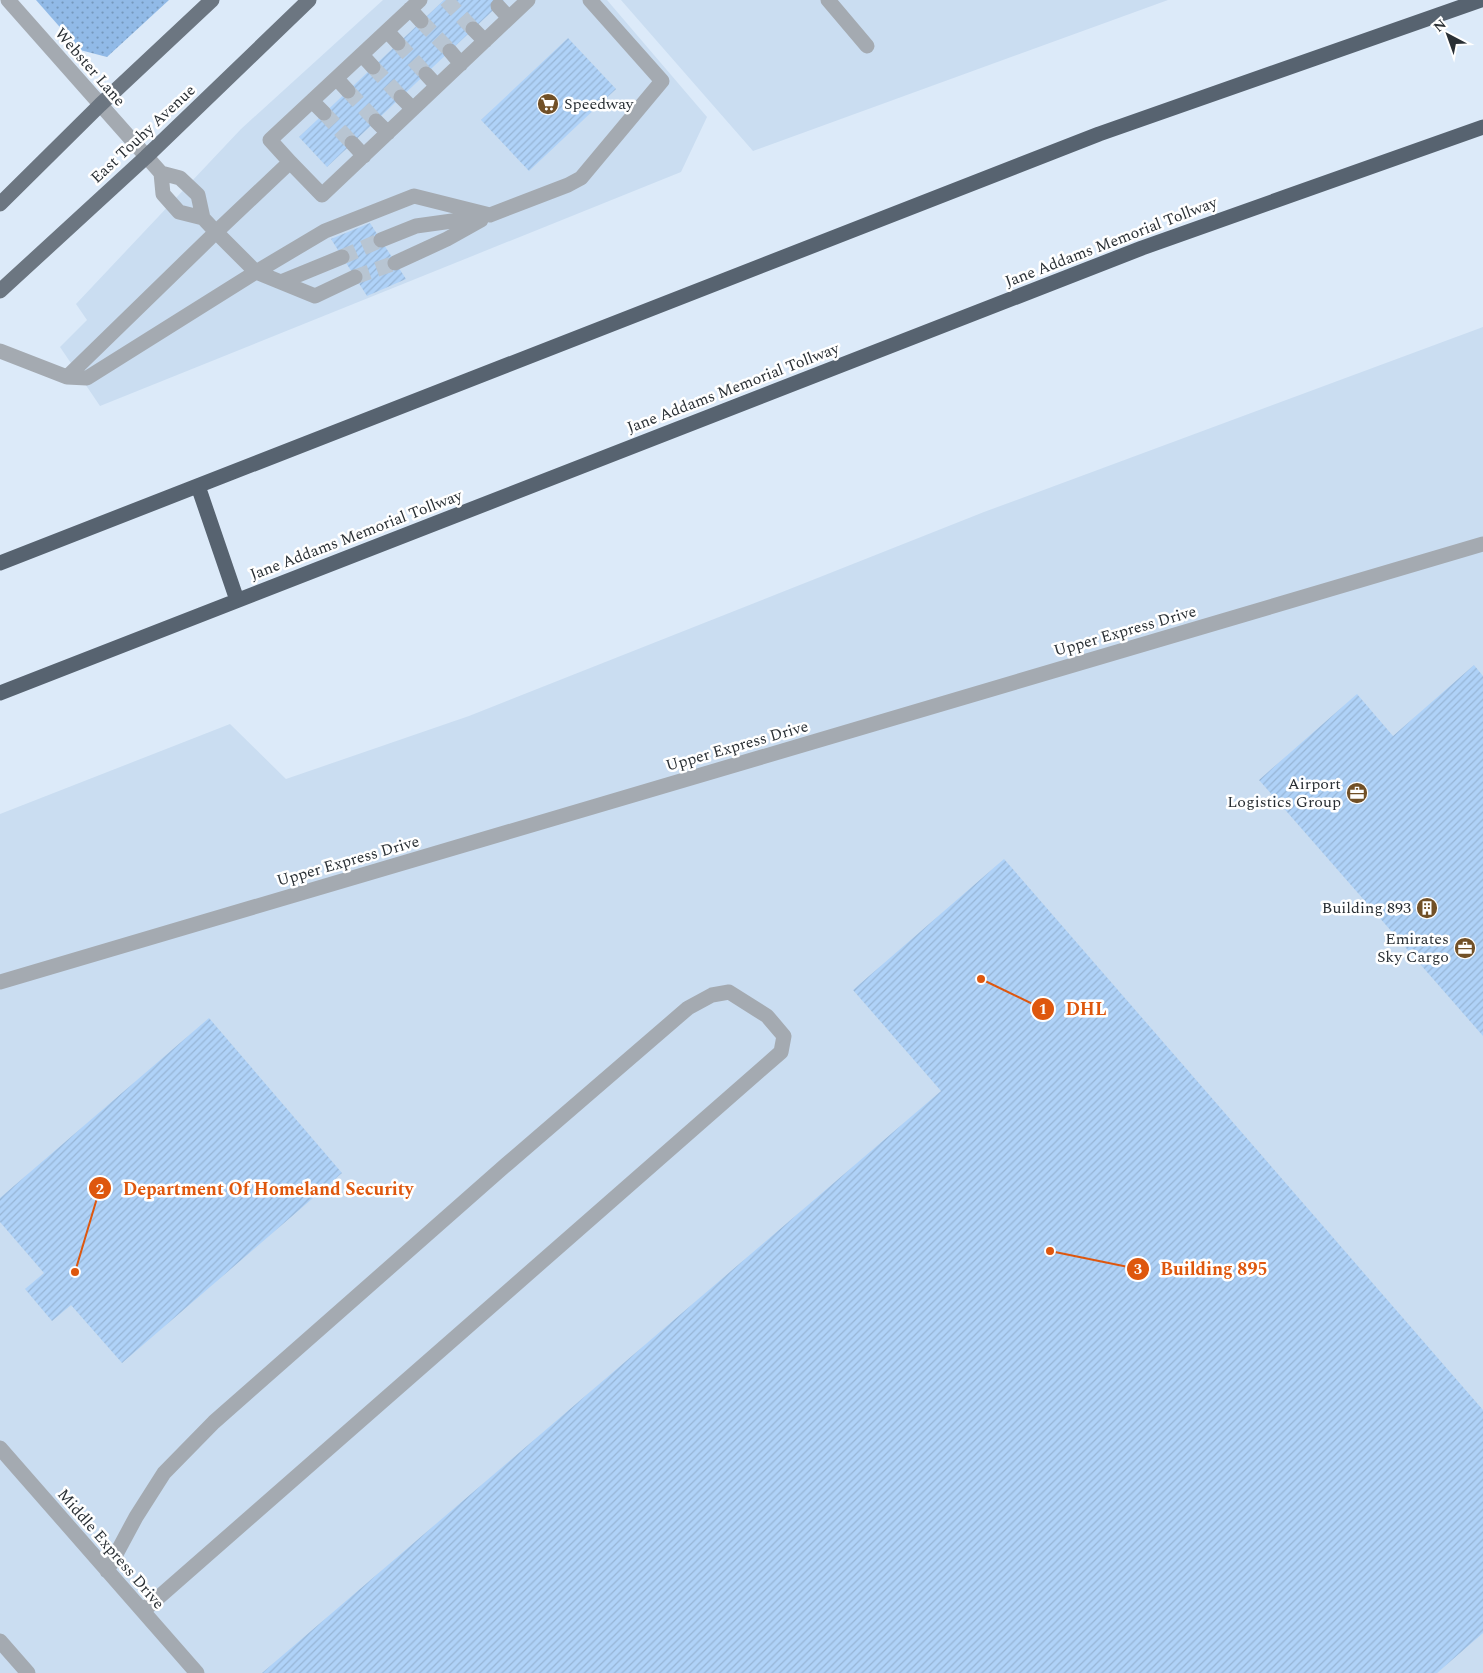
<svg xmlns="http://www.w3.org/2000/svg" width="1483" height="1673" font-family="Spectral,serif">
<defs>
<pattern id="grass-dots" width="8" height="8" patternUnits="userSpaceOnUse" patternTransform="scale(1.25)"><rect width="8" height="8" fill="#91bae7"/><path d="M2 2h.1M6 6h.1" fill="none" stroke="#7698bc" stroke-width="1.8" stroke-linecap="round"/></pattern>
<pattern id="building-hatch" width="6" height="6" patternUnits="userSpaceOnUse" patternTransform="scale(1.25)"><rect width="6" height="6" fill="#afd2f8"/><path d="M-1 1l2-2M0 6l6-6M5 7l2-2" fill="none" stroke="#97b5d5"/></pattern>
</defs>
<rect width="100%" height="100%" fill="#dceaf9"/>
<path fill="#caddf1" d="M 383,0 L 607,0 L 707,117 L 681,172 L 100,406 L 60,347 L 87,320 L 76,304 L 241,129 Z
M 621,0 L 1168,0 L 753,151 Z
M 1483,327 L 1483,1673 L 0,1673 L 0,814 L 230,724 L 286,779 L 469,716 L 984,512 Z"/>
<path fill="url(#grass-dots)" d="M 36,0 L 169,0 L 107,57 L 80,50 Z"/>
<path fill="url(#building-hatch)" d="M 444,0 L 504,0 L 327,167 L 299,137 Z
M 568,38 L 616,89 L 529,171 L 481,120 Z
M 370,223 L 406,279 L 367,296 L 331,239 Z
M 1474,665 L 1483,676 L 1483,1036 L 1259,780 L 1357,694 L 1393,736 Z
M 1004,859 L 1483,1410 L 1483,1633 L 1437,1673 L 262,1673 L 941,1091 L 853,990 Z
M 209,1018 L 342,1173 L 122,1363 L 71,1305 L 52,1321 L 25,1289 L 44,1273 L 0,1222 L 0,1198 Z"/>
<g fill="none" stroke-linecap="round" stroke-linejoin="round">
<path stroke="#b8c5d2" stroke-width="15" stroke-dasharray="15 8" stroke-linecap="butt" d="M 446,0 L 473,29
M 421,21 L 450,51
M 398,43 L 426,74
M 373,67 L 401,97
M 348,91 L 376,121
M 324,113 L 352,143
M 342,257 L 381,240
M 355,277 L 395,263"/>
<path stroke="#a4aab1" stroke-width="15" d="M 8,0 L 161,173 L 180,178 L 198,195 L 203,218 L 216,232 L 290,162 L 270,140 L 420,0
M 828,0 L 867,46
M 498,6 L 509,18
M 410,9 L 421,21
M 473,29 L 485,41
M 387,31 L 398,43
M 450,51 L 461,64
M 362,55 L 373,67
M 426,74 L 437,86
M 337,79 L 348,91
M 401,97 L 413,109
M 313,102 L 324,113
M 376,121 L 388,133
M 352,143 L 364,156
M 290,162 L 322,195 L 528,0
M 161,173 L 163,194 L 179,212 L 203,218
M 381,240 L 416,226 L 481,217
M 395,263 L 447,239 L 481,220
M 281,282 L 342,257
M 0,351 L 67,377 L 87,378 L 256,272 L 315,296 L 355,277
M 67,377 L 216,232 L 256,272 L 325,231 L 414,196 L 490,215 L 568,185 L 581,178 L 662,81 L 590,0
M 0,982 L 1483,544
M 0,1448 L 197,1673
M 107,1571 L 136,1517 L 164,1473 L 214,1422 L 507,1164 L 688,1008 L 712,995 L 729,992 L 767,1016 L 784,1036 L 781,1052 L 143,1611
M 0,1641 L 28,1673"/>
<path stroke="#6c7681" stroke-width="15" d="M 0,204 L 100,105 L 212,0
M 0,291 L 146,157 L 309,0"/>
<path stroke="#576370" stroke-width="15" d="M 198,486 L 237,600
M 0,563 L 1099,134 L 1481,0
M 0,693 L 1142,248 L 1483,127"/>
</g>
<defs>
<g id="supermarket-disc" transform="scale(1.125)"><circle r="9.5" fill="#715027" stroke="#fff"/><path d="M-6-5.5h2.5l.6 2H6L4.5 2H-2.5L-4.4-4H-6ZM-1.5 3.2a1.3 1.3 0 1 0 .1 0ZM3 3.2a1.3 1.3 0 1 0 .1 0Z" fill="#fff"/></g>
<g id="office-disc" transform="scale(1.125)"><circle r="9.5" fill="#715027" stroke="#fff"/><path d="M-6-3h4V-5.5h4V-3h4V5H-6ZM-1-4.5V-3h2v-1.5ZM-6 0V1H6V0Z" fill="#fff"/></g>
<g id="building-disc" transform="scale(1.125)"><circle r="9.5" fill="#715027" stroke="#fff"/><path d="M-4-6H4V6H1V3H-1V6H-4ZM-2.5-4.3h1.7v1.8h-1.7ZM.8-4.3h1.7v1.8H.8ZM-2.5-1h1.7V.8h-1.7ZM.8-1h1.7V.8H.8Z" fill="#fff"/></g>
</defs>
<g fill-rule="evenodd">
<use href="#supermarket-disc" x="548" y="104"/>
<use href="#office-disc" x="1357" y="793"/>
<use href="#building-disc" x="1427" y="908"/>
<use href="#office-disc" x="1465" y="948"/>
</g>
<g text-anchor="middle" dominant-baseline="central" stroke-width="5" stroke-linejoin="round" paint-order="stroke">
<g font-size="16" fill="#292f34" stroke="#fff">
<text transform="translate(90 67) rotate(49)">Webster Lane</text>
<text transform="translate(143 134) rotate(-43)">East Touhy Avenue</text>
<text transform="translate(1111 242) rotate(-21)">Jane Addams Memorial Tollway</text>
<text transform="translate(733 388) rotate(-21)">Jane Addams Memorial Tollway</text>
<text transform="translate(356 535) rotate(-21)">Jane Addams Memorial Tollway</text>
<text transform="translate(1125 631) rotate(-16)">Upper Express Drive</text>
<text transform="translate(737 746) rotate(-16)">Upper Express Drive</text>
<text transform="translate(348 861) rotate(-16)">Upper Express Drive</text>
<text transform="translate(111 1549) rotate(49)">Middle Express Drive</text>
</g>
<g font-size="16" fill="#292f34" stroke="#fff" text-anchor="end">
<text x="564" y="104" text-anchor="start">Speedway</text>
<text x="1341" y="784">Airport<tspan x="1341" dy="18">Logistics Group</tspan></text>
<text x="1411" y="908">Building 893</text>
<text x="1449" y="939">Emirates<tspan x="1449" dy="18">Sky Cargo</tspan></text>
</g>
</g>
<path fill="none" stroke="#de570e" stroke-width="2" d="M981 979L1043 1009M75 1272L100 1188M1050 1251L1138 1269"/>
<g fill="#de570e" stroke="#fff" stroke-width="2">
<circle cx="981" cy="979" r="5"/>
<circle cx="75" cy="1272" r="5"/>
<circle cx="1050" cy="1251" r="5"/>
<circle cx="1043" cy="1009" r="12"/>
<circle cx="100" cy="1188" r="12"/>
<circle cx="1138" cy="1269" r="12"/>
</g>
<g font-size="15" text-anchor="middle" font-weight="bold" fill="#fff">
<text x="1043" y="1014">1</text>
<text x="100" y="1194">2</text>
<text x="1138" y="1274">3</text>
</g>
<g font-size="18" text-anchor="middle" font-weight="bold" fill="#de570e" stroke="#fff" stroke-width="5" stroke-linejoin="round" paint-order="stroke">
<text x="1086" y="1015">DHL</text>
<text x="268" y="1195">Department Of Homeland Security</text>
<text x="1214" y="1275">Building 895</text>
</g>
<g transform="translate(1448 35) rotate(319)" stroke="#ffffff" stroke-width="4" paint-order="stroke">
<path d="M0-4L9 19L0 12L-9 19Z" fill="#292f34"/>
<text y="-8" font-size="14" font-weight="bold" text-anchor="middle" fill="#292f34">N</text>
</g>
</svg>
